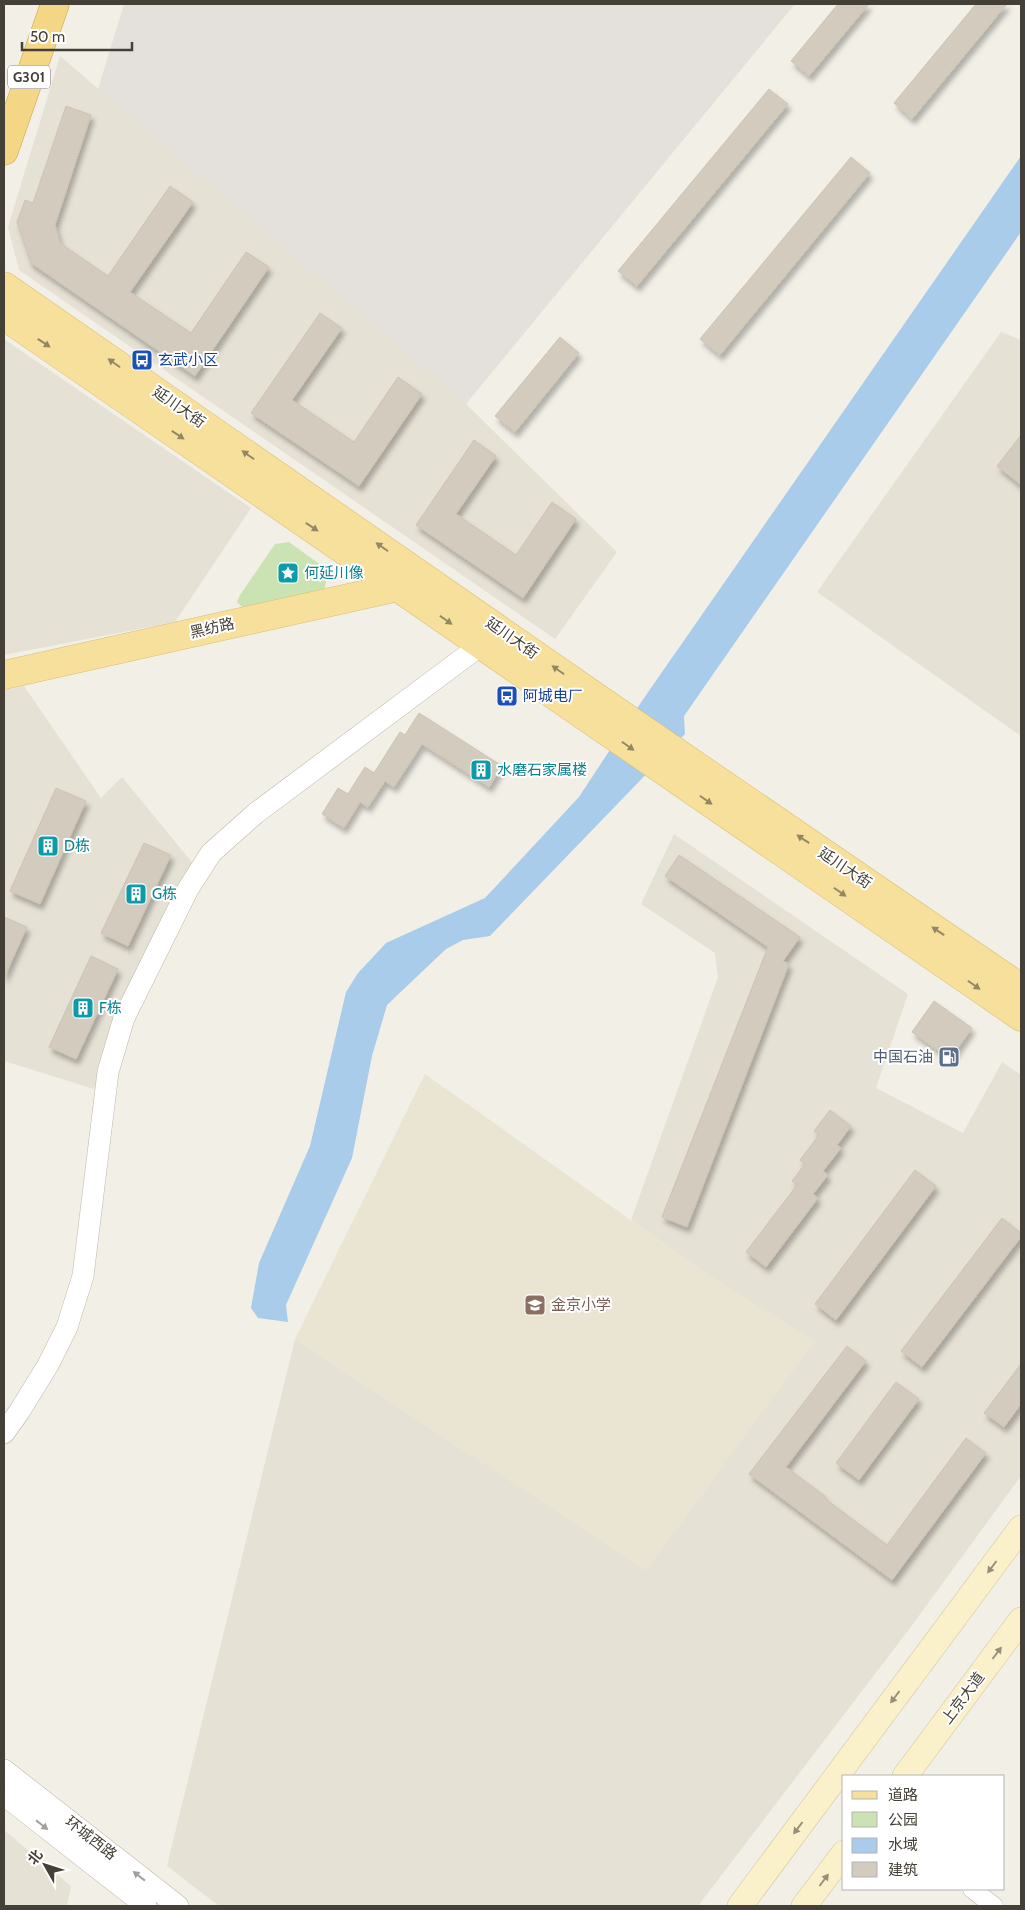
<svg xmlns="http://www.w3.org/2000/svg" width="1025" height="1910" font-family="Cabin,'Noto Sans SC',sans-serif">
<defs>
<filter id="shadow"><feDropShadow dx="3" dy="5.5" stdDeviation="2.5" flood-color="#0004"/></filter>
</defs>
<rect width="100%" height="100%" fill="#f2efe7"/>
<path fill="#e5e1d5" d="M 60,56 L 466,404 L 617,552 L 555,639 L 19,270 L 8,227 Z
M 1001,332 L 1021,340 L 1021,736 L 817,592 Z
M 4,339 L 251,508 L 175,622 L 4,655 Z
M 24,686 L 101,798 L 122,777 L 195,866 L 126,998 L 94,1089 L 4,1061 L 4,690 Z
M 674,834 L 908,994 L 876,1088 L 963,1133 L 1002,1062 L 1021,1075 L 1021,1476 L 910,1628 L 698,1906 L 219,1906 L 167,1866 L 295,1339 L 646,1570 L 711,1482 L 701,1270 L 631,1220 L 718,977 L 715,953 L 641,904 Z
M 4,1830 L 71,1886 L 67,1906 L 4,1906 Z"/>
<path fill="#e4e1dc" d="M 124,4 L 795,4 L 466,404 L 98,89 Z"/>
<path fill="#eae4d2" d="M 425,1074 L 701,1270 L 815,1341 L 646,1570 L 295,1339 Z"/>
<path fill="#cbe3b3" d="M 289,542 L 329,571 L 324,590 L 244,609 L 237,602 L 240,595 L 275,544 Z"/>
<path fill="#a8ccea" d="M 1021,156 L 1021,232 L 684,716 L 685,734 L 490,936 L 463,940 L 446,949 L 387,1005 L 372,1056 L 352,1158 L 286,1305 L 288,1322 L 258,1318 L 251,1308 L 259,1263 L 310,1146 L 346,992 L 358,973 L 386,943 L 485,898 L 579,797 L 644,698 Z"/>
<path fill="#d3cbbd" stroke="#cdc3b1" filter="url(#shadow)" d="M 838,4 L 869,4 L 809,76 L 791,61 Z
M 976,4 L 1007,4 L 912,119 L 894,103 Z
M 769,89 L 788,104 L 637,286 L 618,271 Z
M 66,106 L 91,115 L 55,225 L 60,243 L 108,276 L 170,186 L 193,202 L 130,292 L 191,333 L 246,252 L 269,267 L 195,376 L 31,263 L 17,222 L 25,200 L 33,203 Z
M 851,157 L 870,173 L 720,355 L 700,339 Z
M 320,313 L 342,328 L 292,400 L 354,442 L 398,377 L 422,394 L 359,486 L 251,413 Z
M 560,337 L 579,353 L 515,432 L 495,416 Z
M 1021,435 L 1021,485 L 997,466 Z
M 474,440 L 496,456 L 456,514 L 516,555 L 552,502 L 576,519 L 523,598 L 416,525 Z
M 419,713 L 502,766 L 489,787 L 422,744 L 394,787 L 385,781 L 368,807 L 360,802 L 344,828 L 322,814 L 338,788 L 348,794 L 365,767 L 374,773 L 400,732 L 405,735 Z
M 56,788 L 86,801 L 40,904 L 10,891 Z
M 144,843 L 171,855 L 128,946 L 101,933 Z
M 679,855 L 800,937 L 783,961 L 789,964 L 687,1227 L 662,1217 L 768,947 L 665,876 Z
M 4,917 L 27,927 L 4,978 Z
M 91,956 L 118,969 L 76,1059 L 49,1047 Z
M 934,1001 L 972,1028 L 950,1059 L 912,1032 Z
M 830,1110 L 851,1126 L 837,1145 L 841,1148 L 823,1171 L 828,1175 L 813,1194 L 818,1198 L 766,1267 L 746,1252 L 797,1185 L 792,1181 L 805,1164 L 800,1160 L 819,1135 L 814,1131 Z
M 915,1170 L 936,1186 L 836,1320 L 815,1304 Z
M 1002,1218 L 1021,1233 L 1021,1237 L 922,1367 L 901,1351 Z
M 847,1346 L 866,1361 L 786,1467 L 825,1496 L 824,1498 L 887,1545 L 966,1438 L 986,1453 L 892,1580 L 749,1474 Z
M 1021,1364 L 1021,1404 L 1004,1427 L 984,1413 Z
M 896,1382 L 919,1399 L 859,1480 L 836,1463 Z"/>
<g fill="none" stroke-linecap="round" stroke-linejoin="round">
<g stroke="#bdb7aa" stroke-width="19">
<path id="minor" d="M 972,1889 L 994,1906"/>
</g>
<g stroke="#bdb7aa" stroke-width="22">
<path id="tertiary" d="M 4,1433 L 19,1412 L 48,1365 L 67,1327 L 83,1276 L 108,1072 L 124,1018 L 188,889 L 211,853 L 256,813 L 493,636
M 4,1770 L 178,1906
M 4,1795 L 146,1906"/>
</g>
<g stroke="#cec39a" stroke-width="26">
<path id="secondary" d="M 905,1776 L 1021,1620
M 740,1906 L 1021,1528
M 804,1906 L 844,1853"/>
</g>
<g stroke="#d9be6e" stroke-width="29">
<path id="primary" d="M 4,286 L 612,708 L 1021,988
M 4,316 L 1021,1017
M 4,675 L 398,587 L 405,577"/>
</g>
<g stroke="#d0a343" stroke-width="29">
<path id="trunk" d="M 4,151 L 55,4"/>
</g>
<use href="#minor" stroke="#fff" stroke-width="18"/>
<use href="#tertiary" stroke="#fff" stroke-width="21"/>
<use href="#secondary" stroke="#faf0c9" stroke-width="25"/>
<use href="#primary" stroke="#f6e09c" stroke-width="28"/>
<use href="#trunk" stroke="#f4d687" stroke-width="28"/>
</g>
<defs><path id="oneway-solid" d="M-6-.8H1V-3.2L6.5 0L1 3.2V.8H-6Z" transform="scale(1.25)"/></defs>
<g fill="#948864">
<use href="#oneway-solid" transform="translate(44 343) rotate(34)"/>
<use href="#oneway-solid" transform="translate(114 363) rotate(-145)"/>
<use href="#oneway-solid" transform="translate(178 435) rotate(34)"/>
<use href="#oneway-solid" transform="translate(248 455) rotate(-145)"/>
<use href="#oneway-solid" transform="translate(312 527) rotate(34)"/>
<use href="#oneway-solid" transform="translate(382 547) rotate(-145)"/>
<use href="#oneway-solid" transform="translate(446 620) rotate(35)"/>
<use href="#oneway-solid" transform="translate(558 670) rotate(-145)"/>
<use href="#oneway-solid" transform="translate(628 746) rotate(35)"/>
<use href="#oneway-solid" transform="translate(706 800) rotate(35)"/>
<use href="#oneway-solid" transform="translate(803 839) rotate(-146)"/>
<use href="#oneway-solid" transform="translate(840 892) rotate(35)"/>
<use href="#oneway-solid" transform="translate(938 931) rotate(-146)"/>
<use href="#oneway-solid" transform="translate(974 985) rotate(35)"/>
</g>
<g fill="#968f79">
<use href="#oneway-solid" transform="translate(992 1567) rotate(127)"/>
<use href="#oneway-solid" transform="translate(997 1653) rotate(-53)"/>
<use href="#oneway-solid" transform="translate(895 1697) rotate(127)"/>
<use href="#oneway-solid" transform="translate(798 1828) rotate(127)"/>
<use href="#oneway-solid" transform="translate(824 1880) rotate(-53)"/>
</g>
<g fill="#a2a09b">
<use href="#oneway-solid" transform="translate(42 1825) rotate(38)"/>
<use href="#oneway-solid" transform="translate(139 1876) rotate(-142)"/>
</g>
<defs>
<g id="bus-square" transform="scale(1.125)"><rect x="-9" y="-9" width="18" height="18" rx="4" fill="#1a4fb4" stroke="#fff"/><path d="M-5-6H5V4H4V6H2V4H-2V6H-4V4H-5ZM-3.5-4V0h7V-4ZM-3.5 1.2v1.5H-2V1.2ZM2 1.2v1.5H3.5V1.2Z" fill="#fff"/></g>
<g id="sight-square" transform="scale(1.125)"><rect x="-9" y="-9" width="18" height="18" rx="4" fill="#0f9aa8" stroke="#fff"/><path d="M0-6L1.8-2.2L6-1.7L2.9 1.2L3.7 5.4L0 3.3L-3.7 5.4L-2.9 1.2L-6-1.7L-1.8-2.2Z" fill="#fff"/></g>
<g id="building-square" transform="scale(1.125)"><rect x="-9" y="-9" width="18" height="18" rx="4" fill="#0f9aa8" stroke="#fff"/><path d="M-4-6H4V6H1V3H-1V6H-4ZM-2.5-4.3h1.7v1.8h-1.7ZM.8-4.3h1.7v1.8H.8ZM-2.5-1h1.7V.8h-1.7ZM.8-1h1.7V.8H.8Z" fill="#fff"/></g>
<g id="fuel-square" transform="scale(1.125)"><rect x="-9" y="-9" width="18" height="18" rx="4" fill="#5c6f8a" stroke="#fff"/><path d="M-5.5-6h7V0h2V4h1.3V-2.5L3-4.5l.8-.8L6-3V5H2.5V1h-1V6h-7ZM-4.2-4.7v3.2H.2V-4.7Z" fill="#fff"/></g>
<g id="school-square" transform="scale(1.125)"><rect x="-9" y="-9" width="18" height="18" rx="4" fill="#8d6e63" stroke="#fff"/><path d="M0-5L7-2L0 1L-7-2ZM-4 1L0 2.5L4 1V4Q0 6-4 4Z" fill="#fff"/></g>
</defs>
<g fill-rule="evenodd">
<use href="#bus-square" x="142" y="360"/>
<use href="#sight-square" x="288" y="573"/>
<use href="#bus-square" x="507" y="696"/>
<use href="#building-square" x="481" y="770"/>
<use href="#building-square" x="48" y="846"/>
<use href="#building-square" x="136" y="894"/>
<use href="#building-square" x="83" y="1008"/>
<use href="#fuel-square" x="949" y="1057"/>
<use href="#school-square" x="535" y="1305"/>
</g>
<g text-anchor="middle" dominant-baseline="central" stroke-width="4" stroke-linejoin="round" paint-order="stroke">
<rect fill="#fff" stroke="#7c7973" stroke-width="1" x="8" y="65.5" width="42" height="23" rx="4"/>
<g font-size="14" font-weight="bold" fill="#444037">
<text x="29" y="77">G301</text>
</g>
<g font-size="15" fill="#164399" stroke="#fff" text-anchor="start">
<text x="158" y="360">玄武小区</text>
<text x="523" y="696">阿城电厂</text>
</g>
<g font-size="15" fill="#444037" stroke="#fff">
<text transform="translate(179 407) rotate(35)">延川大街</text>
<text transform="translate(212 628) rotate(-13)">黑纺路</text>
<text transform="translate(512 638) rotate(35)">延川大街</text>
<text transform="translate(845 868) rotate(34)">延川大街</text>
<text transform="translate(963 1698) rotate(-53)">上京大道</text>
<text transform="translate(91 1838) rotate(38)">环城西路</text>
</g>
<g font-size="15" fill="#0d838f" stroke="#fff" text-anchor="start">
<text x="304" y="573">何延川像</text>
<text x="497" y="770">水磨石家属楼</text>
<text x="64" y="846">D栋</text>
<text x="152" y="894">G栋</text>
<text x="99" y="1008">F栋</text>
</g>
<g font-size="15" fill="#4e5e75" stroke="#fff" text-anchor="end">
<text x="933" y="1057">中国石油</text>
</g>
<g font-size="15" fill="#785e54" stroke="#fff" text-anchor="start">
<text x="551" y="1305">金京小学</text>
</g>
</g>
<rect width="1025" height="1910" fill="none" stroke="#444037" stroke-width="10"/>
<rect x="842" y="1775" width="162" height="115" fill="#ffffff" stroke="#b4b3af"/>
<rect x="852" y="1791" width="25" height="8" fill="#f6e09c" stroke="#b4b3af"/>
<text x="888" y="1800" font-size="15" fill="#444037">道路</text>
<rect x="852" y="1812" width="25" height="15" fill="#cbe3b3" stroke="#b4b3af"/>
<text x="888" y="1825" font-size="15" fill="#444037">公园</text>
<rect x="852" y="1838" width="25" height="15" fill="#a8ccea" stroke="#b4b3af"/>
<text x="888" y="1850" font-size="15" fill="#444037">水域</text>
<rect x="852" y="1862" width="25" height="15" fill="#d3cbbd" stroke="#b4b3af"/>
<text x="888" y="1875" font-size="15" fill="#444037">建筑</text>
<g transform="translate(45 1865) rotate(309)" stroke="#ffffff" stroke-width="4" paint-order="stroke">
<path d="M0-4L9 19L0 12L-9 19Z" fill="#444037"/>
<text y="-8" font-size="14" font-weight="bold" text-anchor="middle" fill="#444037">北</text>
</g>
<path d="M22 42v8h110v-8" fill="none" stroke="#444037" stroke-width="2.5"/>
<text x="30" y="42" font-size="15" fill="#444037" stroke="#ffffff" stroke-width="4" paint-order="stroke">50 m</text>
</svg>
